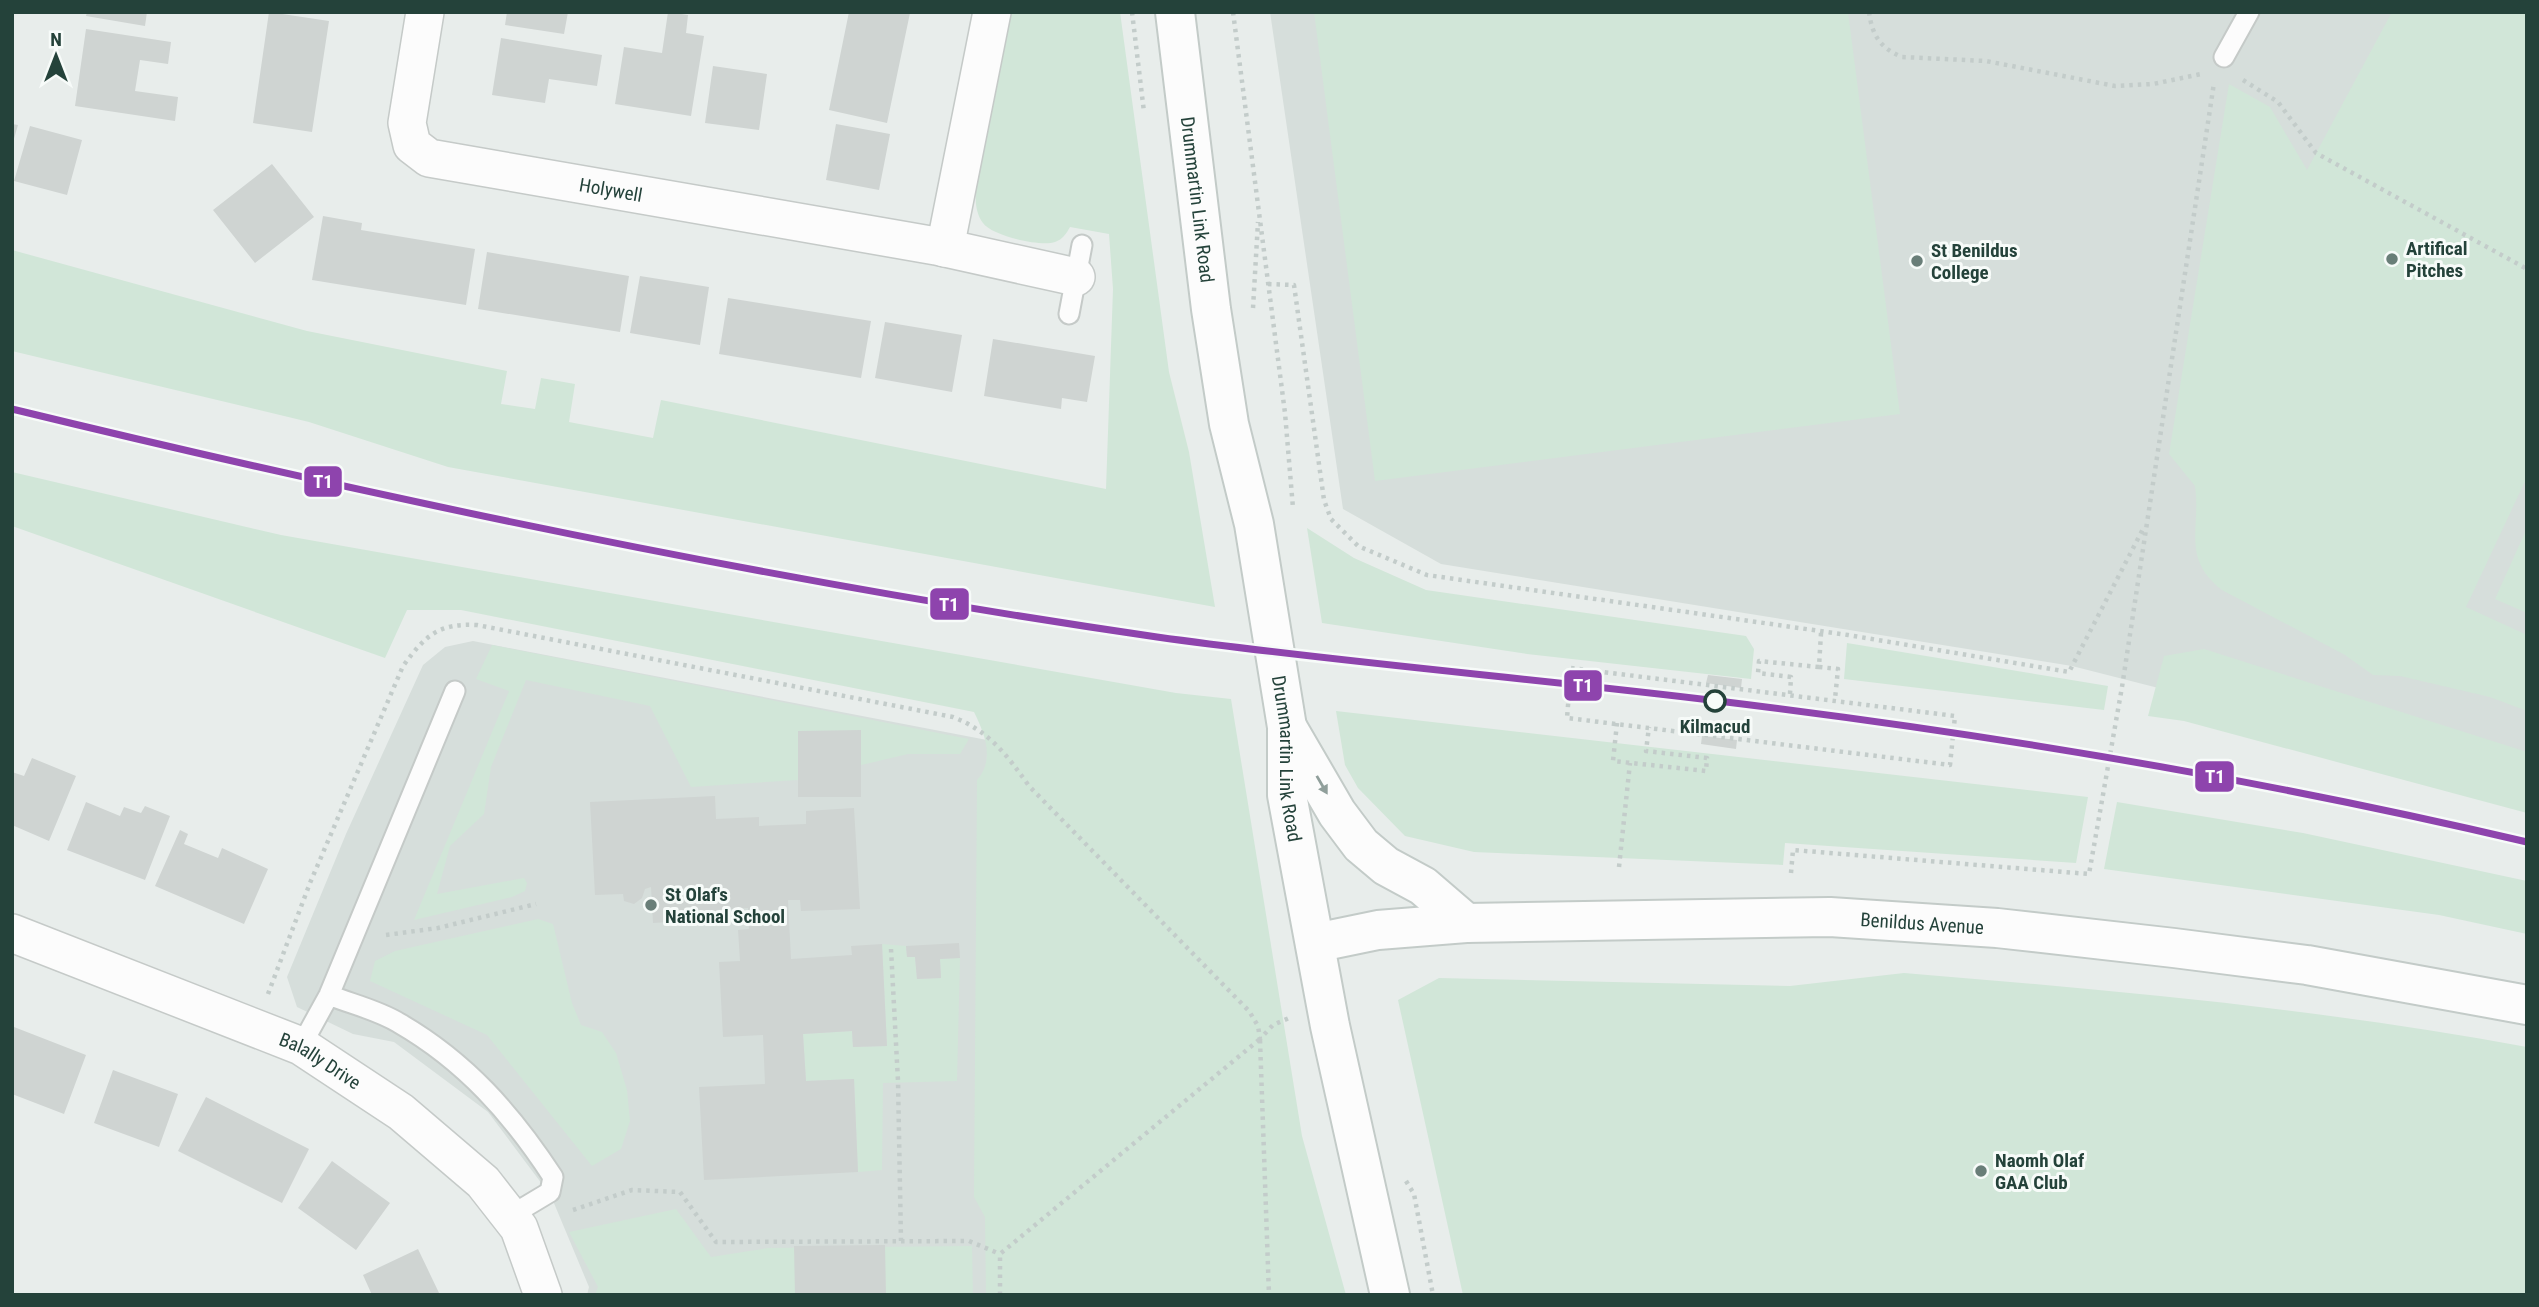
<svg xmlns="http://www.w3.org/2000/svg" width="2539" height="1307" font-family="'Roboto Condensed',sans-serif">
<rect width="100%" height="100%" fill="#e8edeb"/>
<path fill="#d6dedb" d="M 1270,12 L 2527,12 L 2527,782 L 2072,666 L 1441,564 L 1343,509 Z
M 473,641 L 987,740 L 986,1295 L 587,1295 L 589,1287 L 551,1196 L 488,1112 L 394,1042 L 353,1034 L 297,1007 L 287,977 L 346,834 L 423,665 L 445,647 Z"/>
<path fill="#d1e6d8" d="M 1011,12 L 1120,12 L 1169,372 L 1189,452 L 1215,607 L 448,467 L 309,422 L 12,351 L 12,250 L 307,331 L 507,371 L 501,404 L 535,409 L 541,378 L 575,384 L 569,422 L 653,438 L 661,400 L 1106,489 L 1113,289 L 1109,234 L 1070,227 C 1066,234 1063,239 1055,242 C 1041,247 992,236 983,223 C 974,211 975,195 977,180 L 1008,14 Z
M 1314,12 L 1848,12 L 1900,414 L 1375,481 Z
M 2392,12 L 2527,12 L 2527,477 L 2466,607 L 2527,635 L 2527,711 L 2490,697 L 2400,676 L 2373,675 L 2345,655 L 2222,590 C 2181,558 2201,529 2195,486 L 2169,454 L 2229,84 L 2270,107 L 2307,170 Z
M 12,472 L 281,535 L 1176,693 L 1231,699 L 1302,1136 L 1346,1295 L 986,1295 L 985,1217 L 974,1197 L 977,780 C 995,760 985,734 974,712 L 461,610 L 407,610 L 385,658 L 12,526 Z
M 1307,528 L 1354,558 L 1426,590 L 1746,636 L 1754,649 L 1751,679 L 1527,654 L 1322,623 Z
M 2527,528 L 2527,613 L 2495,599 Z
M 1847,643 L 2108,686 L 2104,710 L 1844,679 Z
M 492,645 L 969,739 L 960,754 L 908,754 L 798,780 L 691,787 L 650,706 L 526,680 L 491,767 L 484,814 L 450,846 L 437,894 L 524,878 L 527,883 L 525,891 L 512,897 L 414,920 L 509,691 L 476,679 Z
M 2204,649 L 2527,752 L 2527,813 L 2184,721 L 2148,716 L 2164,656 Z
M 1336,711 L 2088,797 L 2076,863 L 1785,843 L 1783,865 L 1474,852 L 1405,836 L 1358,788 L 1345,765 Z
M 2117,802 L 2303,833 L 2527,881 L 2527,934 L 2439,915 L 2104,869 Z
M 538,919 L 553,924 L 572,1003 L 581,1025 L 602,1032 L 616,1053 L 627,1090 L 630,1121 L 621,1149 L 592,1166 L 487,1035 L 370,981 L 375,961 L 395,951 Z
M 882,944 L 906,946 L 907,957 L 915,957 L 917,979 L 941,978 L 940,959 L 960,958 L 957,1081 L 883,1083 L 882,1170 L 858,1172 L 854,1079 L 806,1081 L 803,1034 L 852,1031 L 853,1047 L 887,1046 Z
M 1904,973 C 2112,990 2322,1009 2527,1047 L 2527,1295 L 1463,1295 L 1398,1000 L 1439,978 L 1790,986 Z
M 676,1209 L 711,1257 L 768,1248 L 972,1246 L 973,1295 L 595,1295 L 598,1287 L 569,1232 Z"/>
<path fill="#cfd4d2" d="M 87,12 L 147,12 L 145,26 L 86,16 Z
M 269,12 L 329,21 L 312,132 L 253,123 Z
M 507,12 L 568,12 L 564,34 L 505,25 Z
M 668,12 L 688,15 L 686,33 L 704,36 L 691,116 L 615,104 L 624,47 L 662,53 Z
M 849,12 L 910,13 L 887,123 L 829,110 Z
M 86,29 L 171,42 L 168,64 L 140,60 L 135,91 L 178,97 L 175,121 L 75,106 Z
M 501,38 L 602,55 L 597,86 L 549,79 L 545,103 L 492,95 Z
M 713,66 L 767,74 L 759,130 L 705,123 Z
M 12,124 L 18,125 L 13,142 L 12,142 Z
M 836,124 L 890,134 L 879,190 L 826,180 Z
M 30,126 L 82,140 L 67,195 L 14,181 Z
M 272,164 L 314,217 L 255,263 L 213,210 Z
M 323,216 L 362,223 L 361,230 L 475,249 L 466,305 L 312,280 Z
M 487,252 L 629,276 L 620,332 L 478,309 Z
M 640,276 L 709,287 L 700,345 L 630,333 Z
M 728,298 L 871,321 L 861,378 L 719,354 Z
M 885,322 L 962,335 L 952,392 L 875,378 Z
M 993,339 L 1095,356 L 1087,402 L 1062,398 L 1061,409 L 984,396 Z
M 1708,675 L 1742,679 L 1741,688 L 1706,683 Z
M 861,730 L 861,797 L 798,797 L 798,731 Z
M 1702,736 L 1737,740 L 1736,749 L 1701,744 Z
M 32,758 L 76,776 L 49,841 L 12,825 L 12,772 L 24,776 Z
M 715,796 L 716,819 L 759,817 L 759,826 L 806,824 L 806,811 L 854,808 L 860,909 L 801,911 L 800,900 L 788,900 L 791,959 L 852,955 L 851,946 L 882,944 L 887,1046 L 853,1047 L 852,1031 L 803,1034 L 806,1081 L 854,1079 L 858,1172 L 704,1180 L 699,1087 L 765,1084 L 763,1035 L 723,1037 L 719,962 L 740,961 L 738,930 L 749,929 L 748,908 L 716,910 L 717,919 L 653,923 L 651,887 L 645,889 L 642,898 L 634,904 L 624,901 L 623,894 L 595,895 L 590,802 Z
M 86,802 L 120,816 L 124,807 L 141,813 L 145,806 L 170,816 L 145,880 L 67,850 Z
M 180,830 L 188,834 L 184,844 L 218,858 L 222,848 L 268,869 L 244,924 L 155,886 Z
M 959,943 L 960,958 L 940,959 L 941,978 L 917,979 L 915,957 L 907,957 L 906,946 Z
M 14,1027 L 86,1055 L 64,1114 L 12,1094 Z
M 113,1070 L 178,1094 L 159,1147 L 94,1123 Z
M 206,1097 L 309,1149 L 282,1203 L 178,1151 Z
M 332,1161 L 390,1203 L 356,1250 L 298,1208 Z
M 885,1245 L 886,1295 L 795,1295 L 794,1246 Z
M 418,1249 L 440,1295 L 372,1295 L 363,1275 Z"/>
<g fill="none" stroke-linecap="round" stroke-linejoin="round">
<g stroke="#c5cac8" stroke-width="23">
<path id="lane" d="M 2224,57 L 2249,12
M 1069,314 L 1082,245
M 329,995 C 351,1004 378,1010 399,1023 C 465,1061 512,1114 553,1177 L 550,1192 L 510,1216
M 301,1046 L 329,995 L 455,691"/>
</g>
<g stroke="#c5cac8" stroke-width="40">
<g id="street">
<path id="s1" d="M 425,12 L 407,123 L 412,145 L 429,158 L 936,246 L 1076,277"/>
<path d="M 945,248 L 992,12"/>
<path id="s2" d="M 12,933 L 301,1046 L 401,1112 L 483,1182 L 519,1228 L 543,1295"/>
</g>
</g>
<g stroke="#c3cbc8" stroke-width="42">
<g id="secondary">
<path id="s3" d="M 1175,12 L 1211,309 L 1229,424 L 1254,524 L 1287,727 L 1287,795 L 1330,1026 L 1390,1295"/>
<path d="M 1287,727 L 1337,813 L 1361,845 L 1386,866 L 1423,886 L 1466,923"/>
<path id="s4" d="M 1315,943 L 1378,930 L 1466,923 L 1830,917 L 1997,928 L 2174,948 L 2307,965 L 2527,1005"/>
</g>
</g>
<path stroke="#c3ccca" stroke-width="4.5" stroke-dasharray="3.5 5" stroke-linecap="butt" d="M 1132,12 L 1144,112
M 1233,12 L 1285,413 L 1293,508
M 1869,12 C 1872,35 1880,48 1902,57 L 1986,61 L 2115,86 L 2153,84 L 2201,74
M 2243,80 L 2278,102 L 2316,153 L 2527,269
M 1268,284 L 1294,285 L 1324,500 L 1331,519 L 1358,546 L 1427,575 L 1848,635 L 2069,672 L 2143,529
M 1253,308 L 1258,222
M 1821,633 L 1819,667 L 1838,669 L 1835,699
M 1571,668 L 1955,716 L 1950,765 L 1567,718 Z
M 1790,694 L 1791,677 L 1758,673 L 1759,661 L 1819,667
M 1617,723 L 1613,761 L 1706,771 L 1707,758 L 1646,751 L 1649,727
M 1619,867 L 1630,763
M 1791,873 L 1793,850 L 2089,874 L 2122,687 L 2214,83
M 386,935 L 438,928 L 536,904
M 891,949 L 898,1081 L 901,1241
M 268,994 L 310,883 L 403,666 C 425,636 438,623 477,625 L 953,717 C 989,731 1007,755 1029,786 L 1249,1011 L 1258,1026 L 1260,1039 L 1273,1025 L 1289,1018
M 1260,1040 L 1269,1295
M 1406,1181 L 1414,1194 L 1433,1295
M 573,1210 L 632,1190 L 680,1192 L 716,1242 L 969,1241 L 1000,1254
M 1000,1295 L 1000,1254 L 1260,1039"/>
<use href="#lane" stroke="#fcfcfc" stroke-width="19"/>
<use href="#street" stroke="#fcfcfc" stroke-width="37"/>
<use href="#secondary" stroke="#fcfcfc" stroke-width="38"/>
<g stroke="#f7fbf9" stroke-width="12">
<path id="tram-1" d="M 12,409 C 390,501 772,581 1157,637 C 1344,663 1531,678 1718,701 C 1990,734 2260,779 2527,842"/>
</g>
<use href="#tram-1" stroke="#8e44ad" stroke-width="7"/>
</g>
<defs><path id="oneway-solid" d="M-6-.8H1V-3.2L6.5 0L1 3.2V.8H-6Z" transform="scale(1.75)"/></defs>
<use fill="#909f9b" href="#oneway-solid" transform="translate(1322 785) rotate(60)"/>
<g fill="#697e78" stroke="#f7fbf9" stroke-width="2.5">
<circle cx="2392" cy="259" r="7"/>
<circle cx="1917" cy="261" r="7"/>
<circle cx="651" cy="905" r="7"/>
<circle cx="1981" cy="1171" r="7"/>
</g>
<circle fill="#f7fbf9" stroke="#24423a" stroke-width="3.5" cx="1715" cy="701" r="10"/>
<g text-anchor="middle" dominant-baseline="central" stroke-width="6" stroke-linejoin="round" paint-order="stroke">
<g font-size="19" fill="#24423a" stroke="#f7fbf9">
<text stroke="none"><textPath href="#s1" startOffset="341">Holywell</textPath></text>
<text stroke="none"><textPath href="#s3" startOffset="189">Drummartin Link Road</textPath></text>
<text stroke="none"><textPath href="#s3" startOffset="756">Drummartin Link Road</textPath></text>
<text stroke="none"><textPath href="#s4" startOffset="609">Benildus Avenue</textPath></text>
<text stroke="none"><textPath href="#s2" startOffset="334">Balally Drive</textPath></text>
</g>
<g font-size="19" font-weight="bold" fill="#24423a" stroke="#f7fbf9" text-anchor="start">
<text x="2406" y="248">Artifical<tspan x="2406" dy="22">Pitches</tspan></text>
<text x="1931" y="250">St Benildus<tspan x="1931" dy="22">College</tspan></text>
<text x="665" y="894">St Olaf's<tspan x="665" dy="22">National School</tspan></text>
<text x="1995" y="1160">Naomh Olaf<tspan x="1995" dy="22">GAA Club</tspan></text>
</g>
<g font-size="19" font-weight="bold" fill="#24423a" stroke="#f7fbf9">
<text x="1715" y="726">Kilmacud</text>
</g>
</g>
<g stroke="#f7fbf9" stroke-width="2.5">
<rect x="303" y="465" width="40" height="33" rx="7" fill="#8e44ad"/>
<rect x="929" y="587" width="41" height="34" rx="7" fill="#8e44ad"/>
<rect x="1563" y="669" width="40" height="33" rx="7" fill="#8e44ad"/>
<rect x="2194" y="760" width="41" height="33" rx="7" fill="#8e44ad"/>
</g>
<g font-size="19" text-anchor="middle" font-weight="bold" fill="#fff">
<text x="323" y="488">T1</text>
<text x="949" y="611">T1</text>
<text x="1583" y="692">T1</text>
<text x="2215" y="783">T1</text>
</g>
<rect width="2539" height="1307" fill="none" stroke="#24423a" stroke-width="28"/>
<g transform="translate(56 56)" stroke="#f7fbf9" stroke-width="5" paint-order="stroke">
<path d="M0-5L12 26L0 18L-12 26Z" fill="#24423a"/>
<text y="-10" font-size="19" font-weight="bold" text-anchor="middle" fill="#24423a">N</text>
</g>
</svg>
